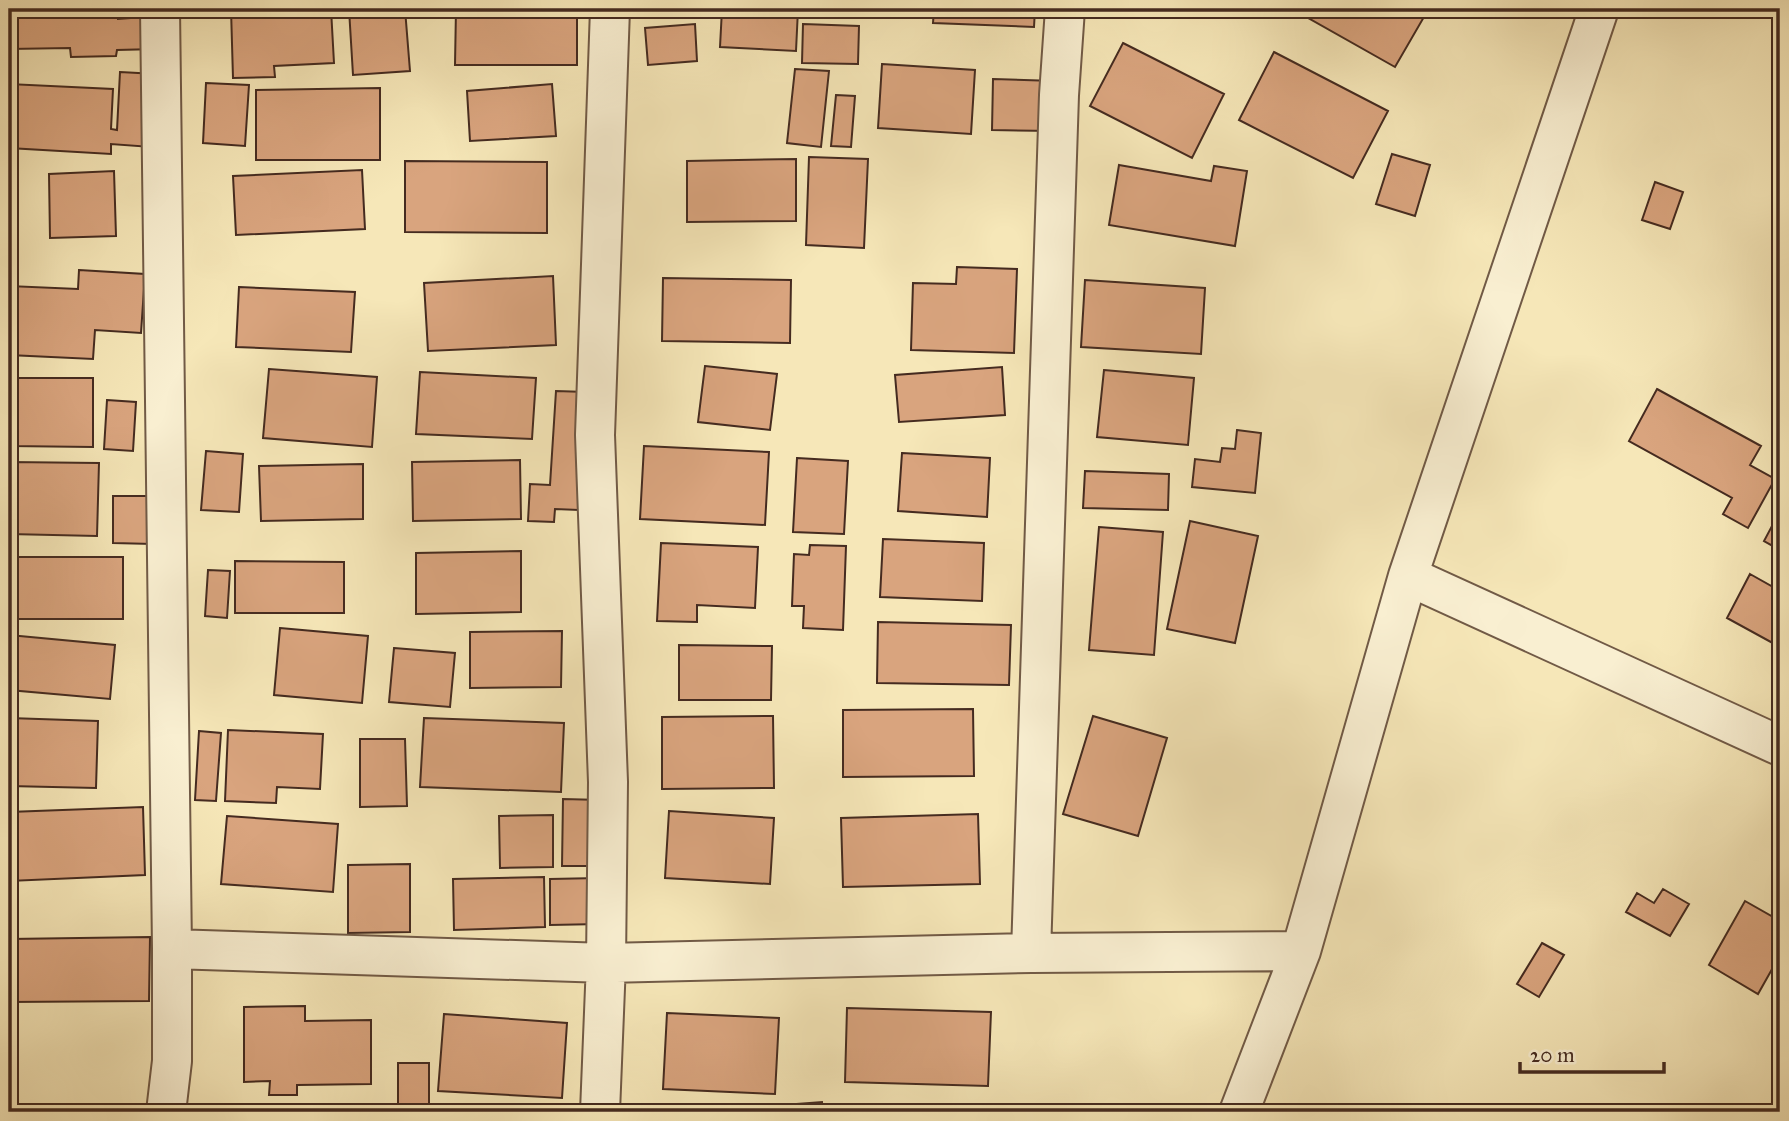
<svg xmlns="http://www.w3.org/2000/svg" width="1789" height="1121" font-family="'IM FELL Great Primer',serif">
<rect width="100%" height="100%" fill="#f6e7b8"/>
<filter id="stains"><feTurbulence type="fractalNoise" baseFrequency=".00286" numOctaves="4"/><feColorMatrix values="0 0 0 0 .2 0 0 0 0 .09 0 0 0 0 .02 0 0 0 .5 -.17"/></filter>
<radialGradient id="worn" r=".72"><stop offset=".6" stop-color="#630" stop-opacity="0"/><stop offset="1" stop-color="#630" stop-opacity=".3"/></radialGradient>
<path fill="#d9a47e" stroke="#452b20" stroke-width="2" d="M 9,9 L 118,9 L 118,19 L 130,18 L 130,9 L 155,9 L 156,49 L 117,50 L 116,56 L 71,57 L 70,48 L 9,49 Z
M 231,9 L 331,9 L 334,63 L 274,66 L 275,77 L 233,78 Z
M 349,9 L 405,9 L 410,71 L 353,75 Z
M 456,9 L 577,9 L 577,65 L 455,65 Z
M 722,9 L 798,9 L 796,51 L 720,47 Z
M 934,9 L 1035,9 L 1034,27 L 933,23 Z
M 1306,9 L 1426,9 L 1428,10 L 1395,67 L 1303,15 Z
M 695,24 L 697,61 L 648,65 L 645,28 Z
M 803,24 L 859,26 L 858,64 L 802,63 Z
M 1123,43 L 1224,94 L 1192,158 L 1090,106 Z
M 1274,52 L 1388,111 L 1353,178 L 1239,120 Z
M 882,64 L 975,70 L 971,134 L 878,128 Z
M 795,69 L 829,71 L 821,147 L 787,143 Z
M 120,72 L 156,74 L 151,147 L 111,144 L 111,154 L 9,148 L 9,84 L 113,89 L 111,129 L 117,130 Z
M 993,79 L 1055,81 L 1053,131 L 992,130 Z
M 206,83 L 249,85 L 245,146 L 203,143 Z
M 552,84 L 556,136 L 470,141 L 467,91 Z
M 380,88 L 380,160 L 256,160 L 256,90 Z
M 836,95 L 855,96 L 851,147 L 831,146 Z
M 1392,154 L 1430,165 L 1415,216 L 1376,204 Z
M 809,157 L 868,159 L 864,248 L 806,245 Z
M 796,159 L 796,221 L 687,222 L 687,161 Z
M 405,161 L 547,162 L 547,233 L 405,232 Z
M 1119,165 L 1211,181 L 1214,166 L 1247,171 L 1235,246 L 1109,225 Z
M 362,170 L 365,229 L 236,235 L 233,176 Z
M 114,171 L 116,236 L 50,238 L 49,174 Z
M 1655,182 L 1683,192 L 1670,229 L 1642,220 Z
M 957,267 L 1017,269 L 1014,353 L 911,350 L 913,283 L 956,284 Z
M 79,270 L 145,274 L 141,333 L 95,330 L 93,359 L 9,355 L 9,286 L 78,289 Z
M 553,276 L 556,345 L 428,351 L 424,283 Z
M 663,278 L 791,280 L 790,343 L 662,341 Z
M 1085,280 L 1205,288 L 1201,354 L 1081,347 Z
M 239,287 L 355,292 L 351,352 L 236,347 Z
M 705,366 L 777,374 L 770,430 L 698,422 Z
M 1002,367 L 1005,415 L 899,422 L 895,375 Z
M 269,369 L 377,377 L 372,447 L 263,438 Z
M 1104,370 L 1194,378 L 1188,445 L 1097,437 Z
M 420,372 L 536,378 L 532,439 L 416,434 Z
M 9,378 L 93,378 L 93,447 L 9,446 Z
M 1657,389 L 1761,446 L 1750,465 L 1775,479 L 1748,528 L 1723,514 L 1732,498 L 1629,441 Z
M 556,391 L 586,392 L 579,510 L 555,509 L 554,522 L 528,521 L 530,484 L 550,485 Z
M 107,400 L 136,402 L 133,451 L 104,449 Z
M 1237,430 L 1261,433 L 1255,493 L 1192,487 L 1195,459 L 1220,462 L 1222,448 L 1235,449 Z
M 644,446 L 769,452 L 765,525 L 640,519 Z
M 206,451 L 243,454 L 239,512 L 201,510 Z
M 902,453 L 990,458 L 987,517 L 898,511 Z
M 797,458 L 848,461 L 844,534 L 793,532 Z
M 520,460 L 521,519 L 413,521 L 412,462 Z
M 9,462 L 99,463 L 97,536 L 9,534 Z
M 363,464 L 363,519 L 261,521 L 259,466 Z
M 1085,471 L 1169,474 L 1168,510 L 1083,508 Z
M 113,496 L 153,496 L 153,544 L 113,543 Z
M 1780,511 L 1780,550 L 1764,541 Z
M 1190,521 L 1258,536 L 1235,643 L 1167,629 Z
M 1099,527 L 1163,532 L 1154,655 L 1089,650 Z
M 883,539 L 984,543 L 982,601 L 880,597 Z
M 661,543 L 758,547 L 755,608 L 697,605 L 697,622 L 657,621 Z
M 810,545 L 846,546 L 843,630 L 803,628 L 804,606 L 792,606 L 794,554 L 809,555 Z
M 521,551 L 521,612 L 416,614 L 416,553 Z
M 9,557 L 123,557 L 123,619 L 9,619 Z
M 235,561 L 344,562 L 344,613 L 235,613 Z
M 208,570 L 230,571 L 227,618 L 205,616 Z
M 1750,574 L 1780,591 L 1780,647 L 1727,618 Z
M 878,622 L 1011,625 L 1009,685 L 877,683 Z
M 280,628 L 368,636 L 362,703 L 274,695 Z
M 562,631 L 561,687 L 470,688 L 470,632 Z
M 9,635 L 115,645 L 110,699 L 9,690 Z
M 679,645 L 772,646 L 771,700 L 679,700 Z
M 394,648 L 455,653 L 450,707 L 389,702 Z
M 973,709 L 974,776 L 843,777 L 843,710 Z
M 773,716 L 774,788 L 662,789 L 662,717 Z
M 1093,716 L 1167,738 L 1138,836 L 1063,814 Z
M 9,718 L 98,721 L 96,788 L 9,786 Z
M 424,718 L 564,723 L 561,792 L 420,787 Z
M 228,730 L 323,734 L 320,789 L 277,787 L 276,803 L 225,801 Z
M 199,731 L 221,733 L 216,801 L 195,800 Z
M 360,739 L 405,739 L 407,806 L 360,807 Z
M 563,799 L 601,800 L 600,866 L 562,866 Z
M 143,807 L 145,875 L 9,881 L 9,812 Z
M 669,811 L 774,818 L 770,884 L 665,878 Z
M 978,814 L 980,884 L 843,887 L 841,818 Z
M 553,815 L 553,867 L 500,868 L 499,816 Z
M 227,816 L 338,824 L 333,892 L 221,884 Z
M 410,864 L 410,932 L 348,933 L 348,865 Z
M 544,877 L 545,927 L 454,930 L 453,879 Z
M 599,878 L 600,924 L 550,925 L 550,879 Z
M 1663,889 L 1689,904 L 1670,936 L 1626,912 L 1637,893 L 1654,903 Z
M 1745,901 L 1780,921 L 1780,955 L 1758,994 L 1709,965 Z
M 150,937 L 149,1001 L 9,1002 L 9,939 Z
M 1542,943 L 1564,955 L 1539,997 L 1517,984 Z
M 305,1006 L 305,1021 L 371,1020 L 371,1084 L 297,1085 L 297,1095 L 269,1095 L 270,1081 L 244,1082 L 244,1007 Z
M 847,1008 L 991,1012 L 988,1086 L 845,1082 Z
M 667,1013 L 779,1018 L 775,1094 L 663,1089 Z
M 444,1014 L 567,1023 L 562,1098 L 438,1091 Z
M 398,1063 L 429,1063 L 429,1112 L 398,1112 Z
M 822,1102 L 823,1112 L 785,1112 L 784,1105 Z"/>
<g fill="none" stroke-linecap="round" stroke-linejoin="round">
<g stroke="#715a46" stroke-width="42">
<path id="minor" d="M 160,9 L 172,949 L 172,1061 L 166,1112
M 1408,576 L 1780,746
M 172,949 L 606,963 L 1031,953 L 1301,951
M 1031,953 L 1059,95 L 1065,9
M 600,1112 L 606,963 L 608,782 L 595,435 L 610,9
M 1239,1112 L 1301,951 L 1408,576 L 1599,9"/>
</g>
<use href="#minor" stroke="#f9efd1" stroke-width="38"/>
</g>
<rect width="1789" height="1121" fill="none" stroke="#f6e7b8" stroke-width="35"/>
<rect x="10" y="10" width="1768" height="1100" fill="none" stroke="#452b20" stroke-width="3.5"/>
<rect x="18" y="18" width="1754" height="1086" fill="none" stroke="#452b20" stroke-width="2"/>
<path d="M1520 1062v10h144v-10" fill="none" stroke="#452b20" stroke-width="3.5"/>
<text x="1530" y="1062" font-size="21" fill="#452b20" stroke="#f9efd1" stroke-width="5" paint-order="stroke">20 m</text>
<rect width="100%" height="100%" filter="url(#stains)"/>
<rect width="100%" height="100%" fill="url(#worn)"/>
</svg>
